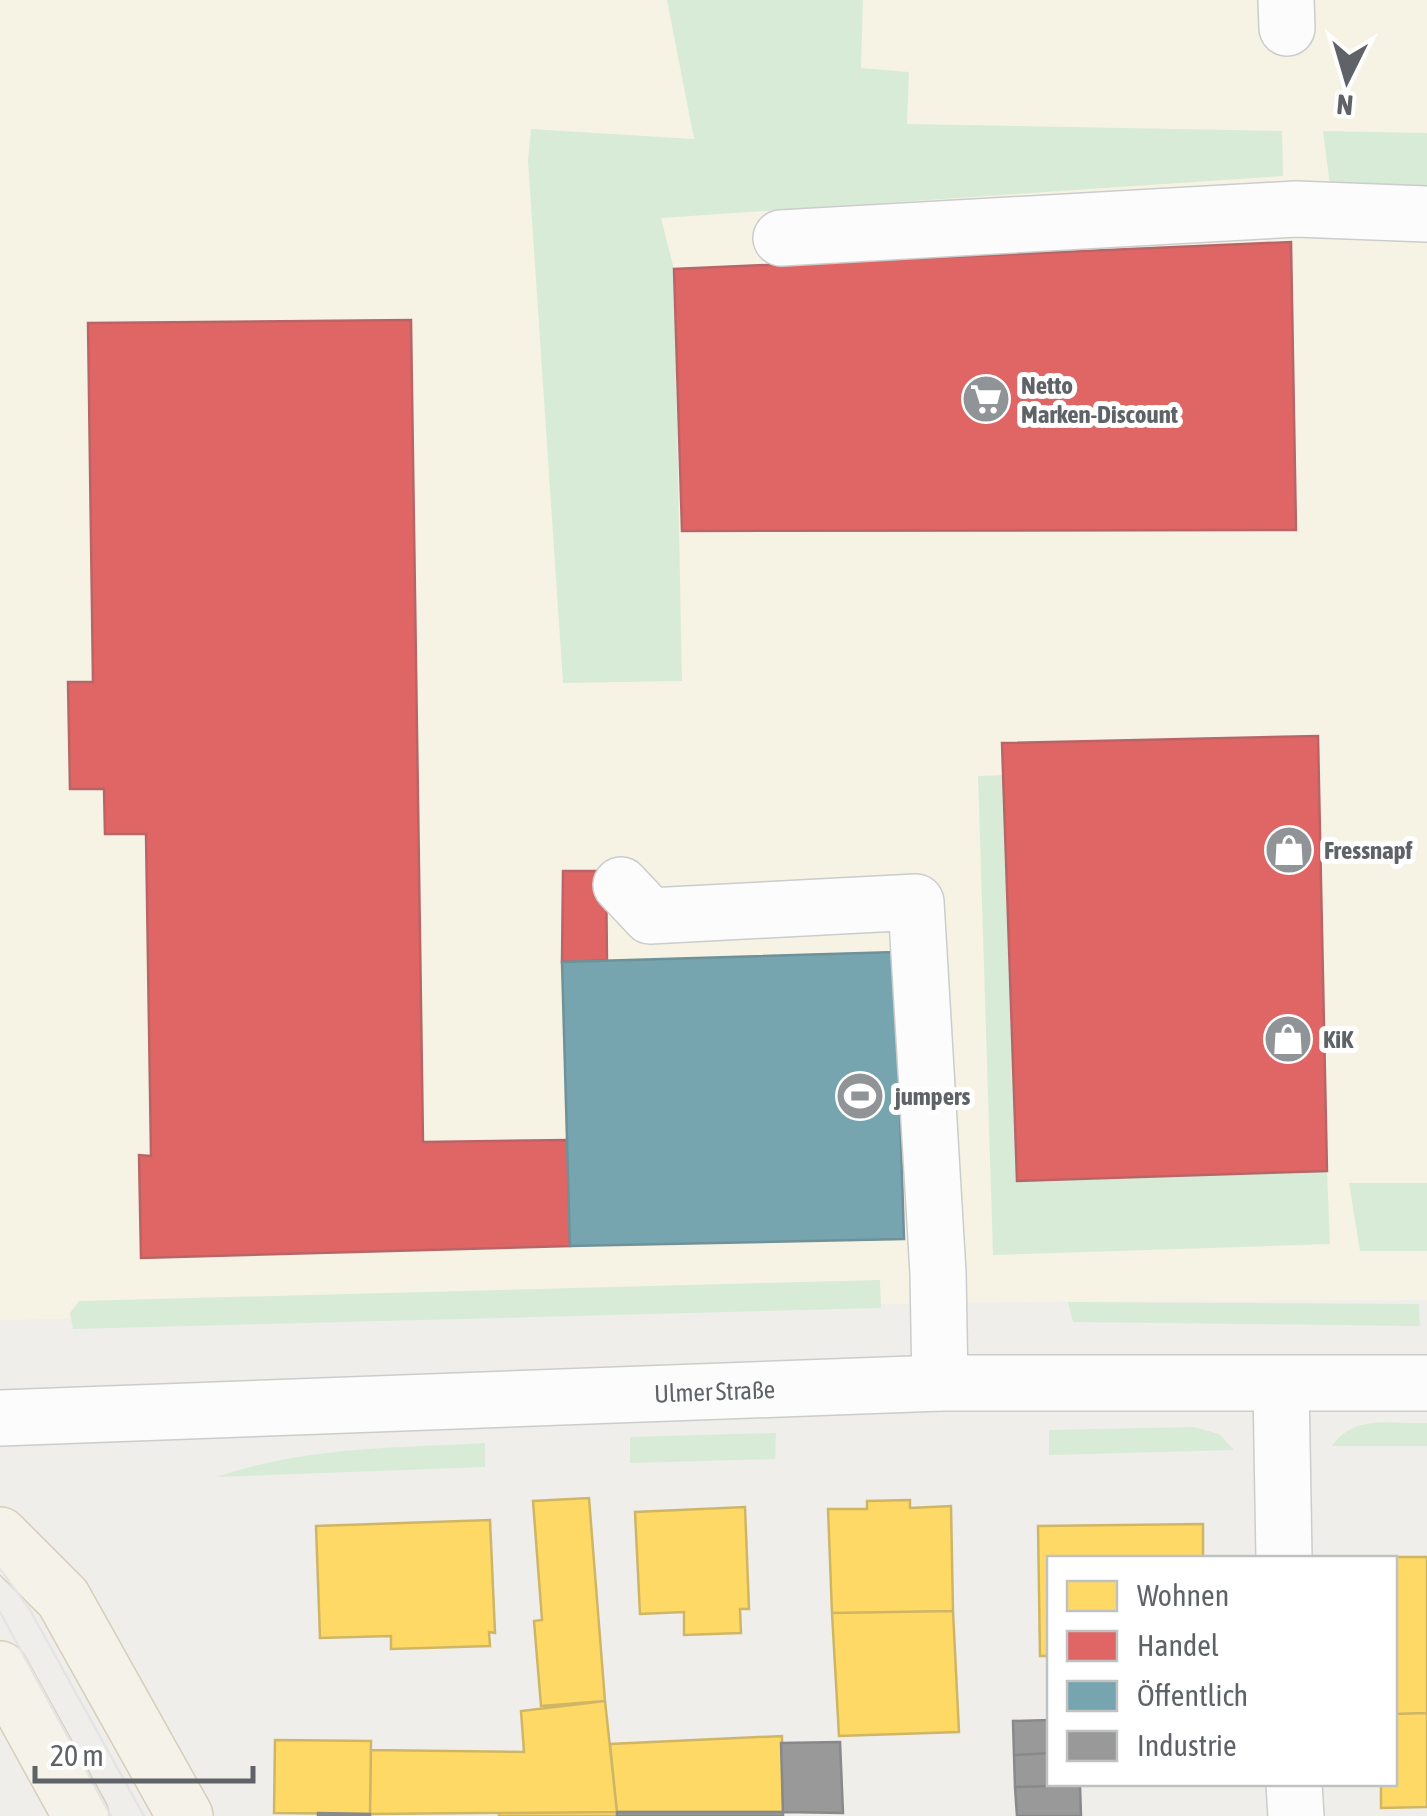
<svg xmlns="http://www.w3.org/2000/svg" width="1427" height="1816" font-family="'Asap Condensed',sans-serif">
<rect width="100%" height="100%" fill="#efeeea"/>
<path fill="#f7f3e4" d="M 0,0 L 1427,0 L 1427,1300 L 1006,1302 L 0,1320 Z"/>
<path fill="#d8ebd6" d="M 667,0 L 863,0 L 861,68 L 909,72 L 907,124 L 1282,131 L 1283,176 L 661,218 L 674,269 L 682,681 L 563,683 L 528,161 L 531,129 L 694,139 Z
M 1323,131 L 1427,133 L 1427,185 L 1330,185 Z
M 1004,775 L 1018,1180 L 1327,1171 L 1330,1244 L 993,1255 L 978,776 Z
M 1349,1183 L 1427,1183 L 1427,1251 L 1360,1251 Z
M 880,1280 L 881,1308 L 73,1329 L 70,1313 L 79,1301 Z
M 1068,1302 L 1419,1304 L 1420,1326 L 1073,1322 Z
M 1427,1423 L 1427,1446 L 1332,1446 C 1354,1414 1391,1424 1427,1423 Z
M 1194,1427 L 1219,1434 L 1234,1450 L 1049,1455 L 1049,1430 Z
M 776,1433 L 775,1459 L 630,1463 L 630,1437 Z
M 485,1443 L 485,1467 L 217,1477 C 303,1447 395,1448 485,1443 Z"/>
<path fill="#ffd966" stroke="#cfb667" stroke-width="2.5" d="M 589,1498 L 605,1701 L 541,1706 L 534,1621 L 542,1620 L 533,1501 Z
M 910,1500 L 910,1508 L 951,1506 L 953,1611 L 832,1613 L 828,1509 L 867,1509 L 867,1501 Z
M 745,1507 L 749,1609 L 740,1609 L 741,1633 L 684,1635 L 684,1612 L 640,1614 L 635,1512 Z
M 490,1520 L 495,1633 L 489,1632 L 490,1646 L 391,1649 L 391,1636 L 320,1638 L 316,1526 Z
M 1203,1524 L 1203,1558 L 1050,1558 L 1050,1656 L 1040,1656 L 1038,1526 Z
M 1378,1557 L 1427,1557 L 1427,1713 L 1394,1714 L 1394,1558 Z
M 953,1611 L 959,1732 L 839,1736 L 832,1613 Z
M 605,1701 L 617,1812 L 370,1814 L 371,1750 L 524,1752 L 521,1711 Z
M 1427,1713 L 1427,1807 L 1381,1808 L 1381,1784 L 1394,1784 L 1394,1714 Z
M 782,1736 L 783,1812 L 617,1812 L 610,1744 Z
M 275,1740 L 371,1741 L 370,1814 L 274,1813 Z
M 617,1812 L 617,1816 L 499,1816 L 499,1813 Z"/>
<path fill="#e06666" stroke="#b96567" stroke-width="2.5" d="M 1291,242 L 1296,530 L 682,531 L 674,269 Z
M 411,320 L 423,1142 L 568,1140 L 570,1246 L 141,1258 L 139,1155 L 151,1156 L 146,834 L 105,834 L 104,789 L 70,789 L 68,682 L 93,682 L 88,323 Z
M 1318,736 L 1327,1171 L 1017,1181 L 1002,743 Z
M 563,871 L 606,871 L 607,960 L 562,962 Z"/>
<path fill="#76a5af" stroke="#6f919a" stroke-width="2.5" d="M 895,952 L 904,1239 L 570,1246 L 562,962 Z"/>
<path fill="#999" stroke="#88898a" stroke-width="2.5" d="M 1050,1720 L 1050,1753 L 1014,1755 L 1013,1721 Z
M 840,1742 L 843,1813 L 783,1812 L 781,1743 Z
M 1050,1753 L 1050,1784 L 1080,1785 L 1015,1787 L 1014,1755 Z
M 1080,1785 L 1081,1816 L 1017,1816 L 1015,1787 Z
M 617,1812 L 783,1812 L 783,1816 L 617,1816 Z
M 318,1813 L 370,1814 L 370,1816 L 318,1816 Z"/>
<g fill="none" stroke-linecap="round" stroke-linejoin="round">
<g stroke="#cbcccc" stroke-width="58">
<g id="minor">
<path d="M 1286,0 L 1287,28"/>
<path d="M 781,238 L 1296,209 L 1427,214"/>
<path d="M 621,885 L 650,916 L 916,902 L 938,1273 L 940,1383"/>
<path d="M 1281,1385 L 1284,1558"/>
<path id="s1" d="M 0,1418 L 940,1383 L 1427,1383"/>
<path d="M 1294,1784 L 1296,1816"/>
</g>
</g>
<g stroke="#d7ceb8" stroke-width="58">
<path id="major" d="M 0,1535 L 63,1598 L 185,1816
M 0,1669 L 81,1816"/>
</g>
<use href="#minor" stroke="#fdfcfc" stroke-width="55"/>
<use href="#major" stroke="#f4f2e9" stroke-width="55"/>
<path stroke="#e4e4e4" stroke-width="2.5" d="M 0,1569 L 30,1610 L 144,1816
M 0,1612 L 111,1816"/>
</g>
<defs>
<g id="supermarket-disc" transform="scale(2.5)"><circle r="9.5" fill="#919496" stroke="#fff"/><path d="M-6-5.5h2.5l.6 2H6L4.5 2H-2.5L-4.4-4H-6ZM-1.5 3.2a1.3 1.3 0 1 0 .1 0ZM3 3.2a1.3 1.3 0 1 0 .1 0Z" fill="#fff"/></g>
<g id="shop-disc" transform="scale(2.5)"><circle r="9.5" fill="#919496" stroke="#fff"/><path d="M-5-2.5h2.3a2.7 3.5 0 0 1 5.4 0H5L5.5 6h-11ZM-1.5-2.5h3a1.5 2.3 0 0 0-3 0Z" fill="#fff"/></g>
<g id="stadium-disc" transform="scale(2.5)"><circle r="9.5" fill="#919496" stroke="#fff"/><path d="M0-5a6.5 5 0 1 0 0 10a6.5 5 0 1 0 0-10ZM-3.5-1.8h7v3.6h-7Z" fill="#fff"/></g>
</defs>
<g fill-rule="evenodd">
<use href="#supermarket-disc" x="986" y="399"/>
<use href="#shop-disc" x="1289" y="850"/>
<use href="#shop-disc" x="1288" y="1039"/>
<use href="#stadium-disc" x="860" y="1096"/>
</g>
<g text-anchor="middle" dominant-baseline="central" stroke-width="10" stroke-linejoin="round" paint-order="stroke">
<g font-size="25" font-weight="bold" fill="#5f6368" stroke="#fff" text-anchor="start">
<text x="1021" y="385">Netto<tspan x="1021" dy="29">Marken-Discount</tspan></text>
<text x="1324" y="850">Fressnapf</text>
<text x="1323" y="1039">KiK</text>
<text x="895" y="1096">jumpers</text>
</g>
<g font-size="25" fill="#5f6368" stroke="#fff">
<text stroke="none"><textPath href="#s1" startOffset="715">Ulmer Straße</textPath></text>
</g>
</g>
<rect x="1047" y="1556" width="350" height="230" fill="#ffffff" stroke="#bfc1c3" stroke-width="2.5"/>
<rect x="1067" y="1581" width="50" height="30" fill="#ffd966" stroke="#bfc1c3" stroke-width="2.5"/>
<text x="1137" y="1606" font-size="30" fill="#5f6368">Wohnen</text>
<rect x="1067" y="1631" width="50" height="30" fill="#e06666" stroke="#bfc1c3" stroke-width="2.5"/>
<text x="1137" y="1656" font-size="30" fill="#5f6368">Handel</text>
<rect x="1067" y="1681" width="50" height="30" fill="#76a5af" stroke="#bfc1c3" stroke-width="2.5"/>
<text x="1137" y="1706" font-size="30" fill="#5f6368">Öffentlich</text>
<rect x="1067" y="1731" width="50" height="30" fill="#999999" stroke="#bfc1c3" stroke-width="2.5"/>
<text x="1137" y="1756" font-size="30" fill="#5f6368">Industrie</text>
<g transform="translate(1347 80) rotate(185)" stroke="#ffffff" stroke-width="8" paint-order="stroke">
<path d="M0-8L18 38L0 25L-18 38Z" fill="#5f6368"/>
<text y="-15" font-size="28" font-weight="bold" text-anchor="middle" fill="#5f6368">N</text>
</g>
<path d="M35 1766v15h218v-15" fill="none" stroke="#5f6368" stroke-width="5"/>
<text x="50" y="1766" font-size="30" fill="#5f6368" stroke="#ffffff" stroke-width="8" paint-order="stroke">20 m</text>
</svg>
